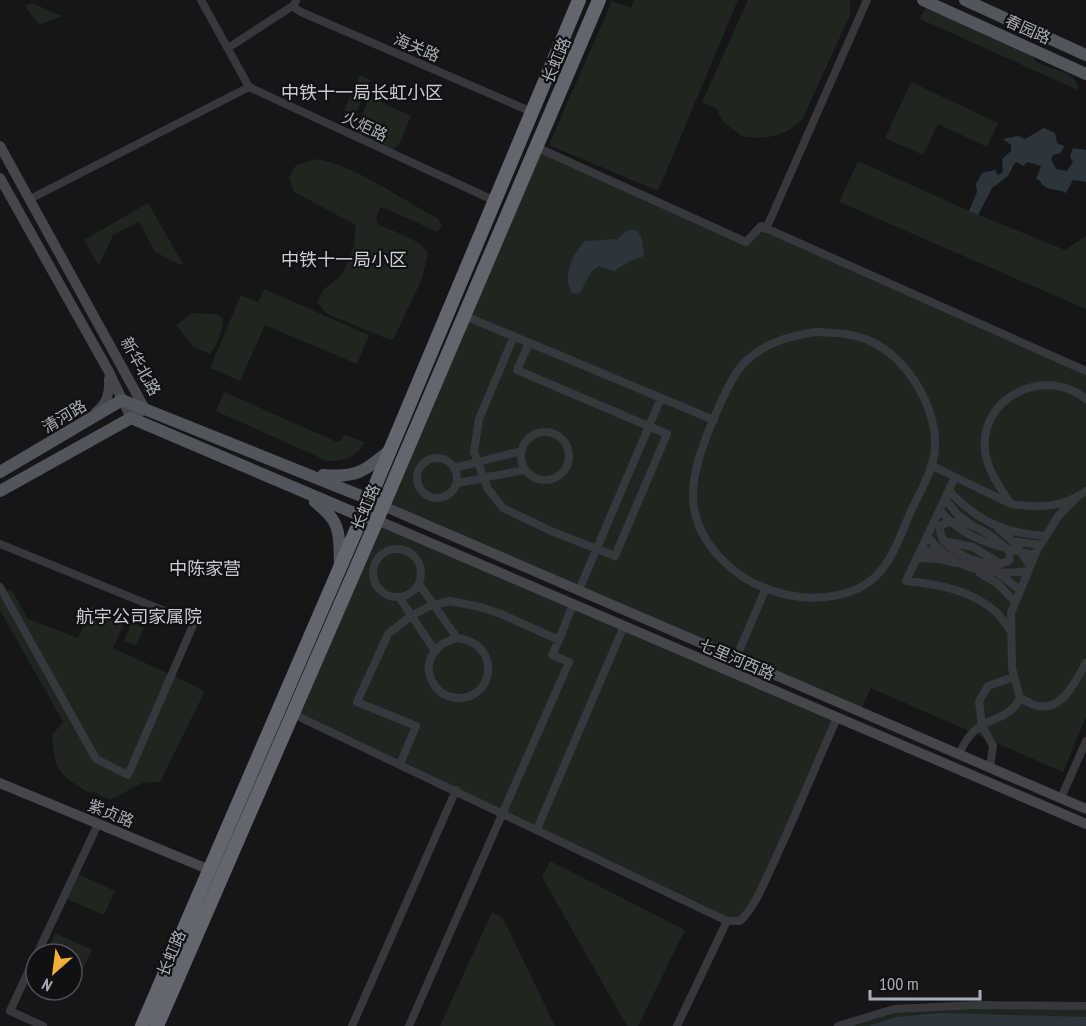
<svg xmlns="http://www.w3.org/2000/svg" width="1086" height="1026" font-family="'PT Sans Narrow','Noto Sans SC',sans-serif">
<rect width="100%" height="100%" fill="#161618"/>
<path fill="#1e261f" d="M 634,0 L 738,0 L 658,191 L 549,145 L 612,1 L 631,8 Z
M 748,0 L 850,0 L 850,15 L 802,120 L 786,132 L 769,137 L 754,138 L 741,136 L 722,121 L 717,109 L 702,102 Z
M 928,2 L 1028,48 C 1030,52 1033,58 1036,61 C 1047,70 1080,71 1078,90 L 920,19 Z
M 32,3 L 62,16 L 39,25 L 25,6 Z
M 360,75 L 371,80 L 355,115 L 344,110 Z
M 911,82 L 998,123 L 987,147 L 938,124 L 923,155 L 885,138 Z
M 370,97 L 411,116 L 400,143 L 393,149 L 354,131 Z
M 536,147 L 745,242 L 761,226 L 1086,373 L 1086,717 L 1063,772 L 871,688 L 858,715 L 383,506 Z
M 318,159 C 362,169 398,198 438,218 L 442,225 L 438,232 L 384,208 L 380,208 L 376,219 L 378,224 C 395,233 417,237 428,253 L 422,279 L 394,338 L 390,340 L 327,314 L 317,302 L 324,289 L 342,275 L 354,247 L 356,225 L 294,192 L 289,177 L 296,165 Z
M 858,161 L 969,211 L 1065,250 L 1086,236 L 1086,309 L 839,202 Z
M 148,203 L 183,264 L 180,265 L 155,252 L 139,222 L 113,235 L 99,266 L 84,240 Z
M 264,289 L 369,335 L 357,364 L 265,325 L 240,381 L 210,368 L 241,295 L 258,302 Z
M 192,313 L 215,314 L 223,318 C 223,331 218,344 210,354 L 194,347 L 176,325 Z
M 224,392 L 337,442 L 340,441 L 344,435 L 365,442 C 356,457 345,462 327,461 L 216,411 Z
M 377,520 L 837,718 L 755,901 L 740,921 L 727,921 L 293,714 Z
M 11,589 L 28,619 L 78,638 L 92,606 L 125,621 L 113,648 L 205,691 L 160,782 L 142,783 L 110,800 L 93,792 L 89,793 C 58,773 55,772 52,735 L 63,722 L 0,610 L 0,596 Z
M 132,622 L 144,628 L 136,646 L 124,641 Z
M 550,861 L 685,930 L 638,1026 L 627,1026 L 542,877 Z
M 78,874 L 115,891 L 104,915 L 67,899 Z
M 492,912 L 503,918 L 555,1026 L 440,1026 Z
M 55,933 L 92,950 L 81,974 L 72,970 L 72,954 L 46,954 Z
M 1086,1006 L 1086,1026 L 838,1026 L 894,1009 Z"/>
<path fill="#2c353c" d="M 1044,128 L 1055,133 L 1057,143 L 1064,146 L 1061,153 L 1053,155 L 1051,159 L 1056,169 L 1067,171 L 1073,162 L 1070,156 L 1073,148 L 1086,150 L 1086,182 L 1073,180 L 1066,193 C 1057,188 1046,192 1040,181 L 1036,179 L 1041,166 L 1028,162 L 1023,166 L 1017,162 L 1014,164 L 1008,176 L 992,188 L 978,215 L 969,211 L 977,192 L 976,184 L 982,173 L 995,170 L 998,175 L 1003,172 L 1002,159 L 1011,151 L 1011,145 L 1003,139 L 1018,136 L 1025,139 Z
M 632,230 L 638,231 L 642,239 L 644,256 L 628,262 L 614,271 L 599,266 L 591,272 L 580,293 L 572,293 C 562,276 572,255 585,241 L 618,239 L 626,231 Z
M 940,1013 L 1086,1017 L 1086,1026 L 869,1026 L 896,1017 Z"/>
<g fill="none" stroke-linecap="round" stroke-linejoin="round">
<path stroke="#37383d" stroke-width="8" d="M 201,0 L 249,87 L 495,201
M 294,5 L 296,9 L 301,12 L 532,112
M 228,48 L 294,5 L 296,1
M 536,147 L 746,242 L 761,226 L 1086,371
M 30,199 L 249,87
M 766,229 L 867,0
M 465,316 L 714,420
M 816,332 C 835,333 852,333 870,341 C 910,358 944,418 933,461 C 929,478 918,495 911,511 C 901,533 893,561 874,578 C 835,611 767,599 731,568 C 678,522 689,478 713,420 C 719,406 733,375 743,364 C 763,343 789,336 816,332 Z
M 514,336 L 479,419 L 474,452 L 488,489 L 503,508 L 551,531 L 615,556 L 667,434 L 517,370 L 529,343
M 1086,399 C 1046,366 980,396 985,450 C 987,470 1000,488 1011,504 C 1038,508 1063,508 1086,491
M521 456a24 24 0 1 1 48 0a24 24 0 1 1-48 0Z
M417 478a20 20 0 1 1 40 0a20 20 0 1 1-40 0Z
M 482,461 L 521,451
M 931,465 L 955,477
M 454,468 L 474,463
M 487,477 L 525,470
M 457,483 L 480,479
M 949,491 C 978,521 1003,533 1045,536
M 945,499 L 958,515 L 970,524
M 1075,499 L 1059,515 L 1037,550 L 1011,613 L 1012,668 L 1020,698 C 1025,700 1032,705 1038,706 C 1063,711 1076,680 1086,663
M 1011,504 L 955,477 L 906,581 C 938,584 972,590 997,613 C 1002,618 1007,626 1011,632
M 940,510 C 961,539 1002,548 1034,555
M 998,528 L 1015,543 L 1030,566
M 927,536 C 955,570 986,576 1028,571
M 944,541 L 973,547 L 1001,564
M 1012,541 L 1040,545
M 0,544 L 194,623 L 128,775 L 96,759 L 0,587
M373 573a24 24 0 1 1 48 0a24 24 0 1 1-48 0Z
M 921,550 L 943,552
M 917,558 L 939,559 L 956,563
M 974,560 C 986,564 997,566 1009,561 L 1010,553 C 996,536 963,514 941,525 C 933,548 981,563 996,572 C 1004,577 1012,584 1020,590
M 980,573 L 998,584 L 1015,602
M 419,584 L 457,638 C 506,644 492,707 451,697 C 442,695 435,688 431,679 C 423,659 438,642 457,638
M 579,590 L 661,398
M 399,597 L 435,651
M 736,658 L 766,588
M 293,714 L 727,921 L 740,921 C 755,907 763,885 772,866 C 795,817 815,767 837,718
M 959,754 C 964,744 969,734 979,727 C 995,717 1011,717 1020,698
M 400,764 L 416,726 L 357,702 L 388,634 L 411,616 L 430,606 L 450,601 L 480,607 L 501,614 L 559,640 L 573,604
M 990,767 L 993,746 L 982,726 L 979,701 L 988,686 L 1014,677
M 1061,798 L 1086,741
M 537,829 L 624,626
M 37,954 L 98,824
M 36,955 L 10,1011 L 43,1026
M 352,1026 L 456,790
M 409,1026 L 569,662 L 552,655 L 559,640
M 677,1026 L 727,921
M 838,1026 L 894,1009 L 977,1005 L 1086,1006"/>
<path stroke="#45474d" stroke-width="10" d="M 0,146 L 145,409 L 131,418 L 108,370 L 0,178
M 96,412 C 107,403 110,393 109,379
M 383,506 L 1086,809
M 377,520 L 1086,824
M 0,783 L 210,870"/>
<path stroke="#53555c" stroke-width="12" d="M 923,0 L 1086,74
M 965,0 L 1086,55
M 0,472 L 122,400 L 376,502
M 323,475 C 357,478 365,471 390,450
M 0,491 L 131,418 L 354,513 L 377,520
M 315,502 C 342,522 339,534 340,565"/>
<path stroke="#63666e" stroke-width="14" d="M 142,1026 L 370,498 L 579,0
M 157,1026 L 377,520 L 599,0"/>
<path stroke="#37383d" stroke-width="8" d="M 474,463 L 482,461
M 480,479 L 487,477"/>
</g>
<g text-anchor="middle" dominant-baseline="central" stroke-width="4.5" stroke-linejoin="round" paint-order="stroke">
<g font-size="16" fill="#a8adb8" stroke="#111113">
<text transform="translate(1028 29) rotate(24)">春园路</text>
<text transform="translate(417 47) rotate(23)">海关路</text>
<text transform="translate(556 60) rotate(-67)">长虹路</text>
<text transform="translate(365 126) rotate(25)">火炬路</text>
<text transform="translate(141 366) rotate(61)">新华北路</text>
<text transform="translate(64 416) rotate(-31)">清河路</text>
<text transform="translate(365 507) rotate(-67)">长虹路</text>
<text transform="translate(737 659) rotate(23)">七里河西路</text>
<text transform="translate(111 813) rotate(22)">紫贞路</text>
<text transform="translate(171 953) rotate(-67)">长虹路</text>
</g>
<g font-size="18" fill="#c9ccd4" stroke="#111113">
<text x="362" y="92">中铁十一局长虹小区</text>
<text x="344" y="259">中铁十一局小区</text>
<text x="205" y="568">中陈家营</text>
<text x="139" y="616">航宇公司家属院</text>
</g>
</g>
<g transform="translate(54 972) rotate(208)"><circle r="28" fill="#111113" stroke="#4d4f55" stroke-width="1.5"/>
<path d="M0-4.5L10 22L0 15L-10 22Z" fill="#f2b134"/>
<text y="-9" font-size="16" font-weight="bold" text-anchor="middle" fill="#a8adb8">N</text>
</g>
<path d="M870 990v9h110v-9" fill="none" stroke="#a8adb8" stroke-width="3"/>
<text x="879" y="990" font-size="18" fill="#a8adb8" stroke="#111113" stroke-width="4.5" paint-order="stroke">100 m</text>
</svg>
